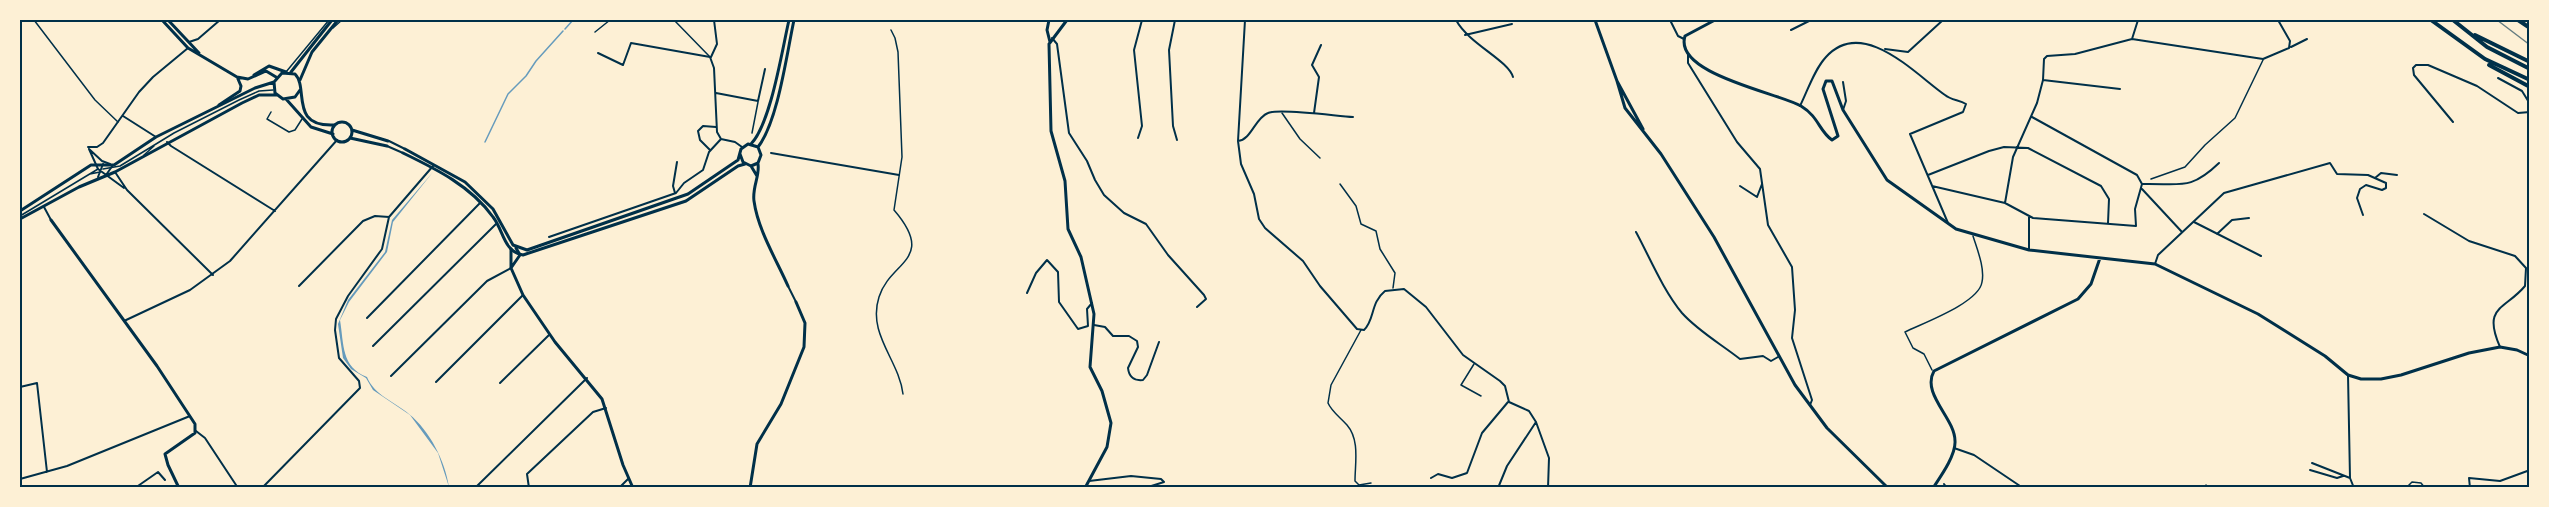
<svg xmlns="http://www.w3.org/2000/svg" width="2549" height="507" font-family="'DejaVu Sans',sans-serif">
<rect width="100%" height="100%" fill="#fdf0d5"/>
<path fill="#669bbc" d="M 433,172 L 393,222 L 387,252 L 349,302 L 340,320 C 344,344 341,367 367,377 C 374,395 395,402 409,414 C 430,431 445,461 449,487 L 438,453 L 410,415 L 373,390 L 366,378 L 351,369 L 343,358 L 338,324 L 348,300 L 385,252 L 392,220 Z"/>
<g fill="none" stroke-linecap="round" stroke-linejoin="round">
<path stroke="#669bbc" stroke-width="1.5" d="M 565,29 L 573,20
M 485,142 L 508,94 L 526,76 L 536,61 L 563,31"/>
<path stroke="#003049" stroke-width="1.5" d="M 34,20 L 95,100 L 118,122
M 674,20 L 710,57
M 333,28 L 342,20
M 891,30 L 895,38 L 898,52 L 902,157 L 894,210 C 937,260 890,261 879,297 C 867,334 899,360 903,394
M 595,32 L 610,20
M 286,72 L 329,20
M 271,112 L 267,119 L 289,132 L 295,130 L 302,119
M 1282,113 L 1300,139 L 1320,158
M 752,133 L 758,102
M 144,155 L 154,146
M 103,169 L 120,166 L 174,133 L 239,100 L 259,91 L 273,90
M 90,174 L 100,172
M 2151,179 L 2185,167 L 2205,145 L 2235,118 L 2263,60
M 1340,184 L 1356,206 L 1361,224 L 1376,231 L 1380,249 L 1395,273 L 1393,288
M 20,216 L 98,169
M 1361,330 L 1331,385 L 1328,403 C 1332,412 1340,417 1347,425 C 1360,440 1355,463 1355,481 L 1359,485 L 1371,483
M 1474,364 L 1461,385 L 1481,396
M 1932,370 L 1924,354 L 1913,348 L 1905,332 C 1923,323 1979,303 1982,282 C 1985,268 1977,249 1973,236
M 2205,488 L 2206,485
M 2406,488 L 2412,482 L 2421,483 L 2425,488"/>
<path stroke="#003049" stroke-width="2" d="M 1156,20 L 1163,20
M 1175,20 L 1169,50 L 1173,126 L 1177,140
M 1245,20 L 1238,141 L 1241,164 L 1254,194 L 1259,219 L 1265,228 L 1303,261 L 1320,286 L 1357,329 L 1364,330 C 1375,320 1370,303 1385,291 L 1404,289 L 1426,307 L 1463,355 L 1500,381 L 1505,386 L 1509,402 L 1529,411 L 1536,422 L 1549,458 L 1548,488
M 1456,20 C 1469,44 1508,60 1513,77
M 1670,20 L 1678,36 L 1684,39
M 1791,30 L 1811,20
M 1465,35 L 1512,24
M 1052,38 L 1057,44 L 1069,133 L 1087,161 L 1095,180 L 1104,195 L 1124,213 L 1146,224 L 1168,255 L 1204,295 L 1206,299 L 1197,307
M 2132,39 L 2138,20
M 189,42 L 198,39 L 220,20
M 2291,47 L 2307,39
M 1885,49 L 1908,52 L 1943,20
M 598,53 L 623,65 L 631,43 L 710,57 L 714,68 L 717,132 L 721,139 L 735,142 L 742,147
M 1688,55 L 1688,63 L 1737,142 L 1760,169 L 1768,225 L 1792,267 L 1795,310 L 1792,338 L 1812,400 L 1810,405
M 711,57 L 717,44 L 714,20
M 2498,78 L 2522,91 L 2530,104
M 2043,80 L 2120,89
M 1843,82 L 1846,101 L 1843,110
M 716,93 L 758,101 L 765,69
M 1800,106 C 1808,90 1814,70 1826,57 C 1863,16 1916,75 1945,95 C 1951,100 1959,100 1966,104 L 1963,112 L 1910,134 L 1948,223
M 1314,113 L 1319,77 L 1312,65 L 1321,45
M 123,116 L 156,137
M 2453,122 L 2414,75 L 2413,68 L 2416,65 L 2428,65 L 2477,86 L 2518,113 L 2530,112
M 1138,138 L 1142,126 L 1134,50 L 1142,20
M 389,141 L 405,149
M 1238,141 C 1251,140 1255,118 1268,113 C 1279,108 1336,116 1353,117
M 167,142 L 171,146 L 275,211
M 387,146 L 403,153
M 88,147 L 97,147 L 103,143 L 139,92 L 153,77 L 188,48
M 89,149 L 98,169 L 124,188
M 89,149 L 102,161 L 110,164
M 710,150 L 700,140 L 698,131 L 703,126 L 716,127
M 771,153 L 899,175
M 115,172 L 127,190 L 213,275
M 106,175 L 113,165
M 1928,175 L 1989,151 L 2004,147 L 2028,148 L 2101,186 L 2109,199 L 2108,223
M 98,177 L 103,164
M 2375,178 L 2381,173 L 2397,175
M 2142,184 C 2181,183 2190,191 2219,163
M 1740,186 L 1757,197 L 1762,184
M 1932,186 L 2005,203 L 2033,218 L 2136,226 L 2135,209 L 2142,184 L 2137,175 L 2032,117
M 2142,189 L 2182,232
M 675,193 L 673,186 L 677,162
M 2005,203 L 2013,157 L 2037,103 L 2043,80 L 2044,59 L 2047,56 L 2075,54 L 2132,39 L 2263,59 L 2289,48 L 2290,41 L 2278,20
M 44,207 L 51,220
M 2424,214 L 2469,241 L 2515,256 L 2526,268 L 2525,286 C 2505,310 2482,306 2500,347
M 2029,217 L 2029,250
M 2194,222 L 2261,256
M 1636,232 C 1650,258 1663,290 1682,313 C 1698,331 1721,344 1740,359 L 1763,356 L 1771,361 L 1778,357
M 2217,234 L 2232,220 L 2249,218
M 549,237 L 676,193 L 684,183 L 703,170 L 709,152 L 721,139
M 2155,264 L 2158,255 L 2224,193 L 2330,163 L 2337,174 L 2368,175 L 2386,183 L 2386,188 L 2382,190 L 2366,185 L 2360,189 L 2357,198 L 2363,215
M 299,286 L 363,221 L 375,216 L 389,217
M 788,286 L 796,302
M 1027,293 L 1036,273 L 1047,260 L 1058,272 L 1059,302 L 1078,329 L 1088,326 L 1087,309 L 1092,303
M 367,318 L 480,203
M 124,321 L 190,290 L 230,261 L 337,140
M 1094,325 L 1105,327 L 1113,336 L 1129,336 L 1137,341 L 1138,347 L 1128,368 C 1129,377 1134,381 1143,380 L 1147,375 L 1159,342
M 373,346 L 496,224
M 2348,375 L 2350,478 L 2354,488
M 391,376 L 487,281 L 511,268
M 436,382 L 523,295
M 500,383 L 549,335
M 20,387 L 37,383 L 47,472
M 196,431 L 205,438 L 238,488
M 1954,448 L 1974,455 L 2023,488
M 2312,463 L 2350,478
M 2310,470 L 2337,478 L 2343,476
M 1431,478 L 1438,474 L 1452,478 L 1467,473 L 1482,433 L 1508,402
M 20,479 L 67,466 L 190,416
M 1089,481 L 1131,476 L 1161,479 L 1164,482
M 1944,484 L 1947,488
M 135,488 L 158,472 L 165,480
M 262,488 L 360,388 L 359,381 L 339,358 L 335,330 L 336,319 L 348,296 L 382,249 L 389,217 L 433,166
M 475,488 L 587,378
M 529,488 L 527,474 L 593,412 L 606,408
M 619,488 L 628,479
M 1145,488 L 1164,482
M 1498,488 L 1507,466 L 1536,422
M 2470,488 L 2469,478 L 2500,481 L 2530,470"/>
<path stroke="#003049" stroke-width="3" d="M 162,20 L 188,48 L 237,77 L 248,79 L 266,71 L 276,77
M 168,20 L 199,53
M 1049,20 L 1047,30 L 1050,42
M 1067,20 L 1049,44 L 1051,131 L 1065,181 L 1068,229 L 1081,257 L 1094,314 L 1090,367 L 1102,391 L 1111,423 L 1107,447 L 1085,488
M 1715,20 L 1685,36 C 1673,74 1779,93 1801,106 C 1819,117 1819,131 1832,140 L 1838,136 L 1823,89 L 1826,81 L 1832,81 L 1843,110 L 1887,180 L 1956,229 L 2029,250 L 2155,264 L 2258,314 L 2325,356 L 2348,375 L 2361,379 L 2381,379 L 2401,375 L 2469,353 L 2500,347 L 2517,350 L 2530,356
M 254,75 L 269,66 L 286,72
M 219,105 L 240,91 L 241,86 L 238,79
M 51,220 L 157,366 L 195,424 L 195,433 L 165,454 L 168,465 L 179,488
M 511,249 L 511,268 L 523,295 L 555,342 L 602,399 L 623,465 L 633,488
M 511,268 L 520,255 L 516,248
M 1075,488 L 1083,488
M 1933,488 C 1941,476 1956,455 1955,441 C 1955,418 1921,394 1934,371 L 2078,299 L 2091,284 L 2100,258"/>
<path stroke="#003049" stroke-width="3" d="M 1595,20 L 1617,81 L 1643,129
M 291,72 L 332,20
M 300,80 L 312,52 L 338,20
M 1617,81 L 1625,108 L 1661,154 L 1714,237 L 1795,385 L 1827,428 L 1888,488
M 300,90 L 295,97 L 283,99 L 275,93 L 274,82 L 282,73 L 295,74 C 309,88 289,127 334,125
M 286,99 L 311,127 L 333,134
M332 132a10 10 0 1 1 20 0a10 10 0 1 1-20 0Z
M 352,130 L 388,141
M 350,138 L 387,146
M 751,144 C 771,123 782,50 789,20
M 758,147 C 778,122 787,52 794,20
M 405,149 L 465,182 L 493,209 L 513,245 L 527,250 L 688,194 L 738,160 L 741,149 L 748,144 L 758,147 L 761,155 L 758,163 L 751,166 L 743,162 L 740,154
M 403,153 C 436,169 471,186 493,217 C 504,231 503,251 523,255 L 686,201 L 738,166 L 745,164
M 758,164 C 760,176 752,187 754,201 C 758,230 776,259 788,286
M 751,166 L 757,176
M 20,211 L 91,165 L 114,165 L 156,137 L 255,88 L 274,82
M 20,219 L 79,187 L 115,172 L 242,103 L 259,95 L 277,95
M 750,488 L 757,444 L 781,404 L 804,347 L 805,323 L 796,302"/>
<path stroke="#003049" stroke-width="4" d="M 2518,20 L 2530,28
M 2528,20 L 2530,20"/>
<path stroke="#003049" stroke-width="4" d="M 2431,20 L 2485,59 L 2530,80
M 2453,20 L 2487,47 L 2530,69
M 2475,35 L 2530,62
M 2489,65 L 2530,87"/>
<path stroke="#657d81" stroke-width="1.5" d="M 2497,20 L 2530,45"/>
</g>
<rect width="2549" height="507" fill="none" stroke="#fdf0d5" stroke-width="42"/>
<rect x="21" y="21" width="2507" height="465" fill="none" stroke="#003049" stroke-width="2"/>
</svg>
